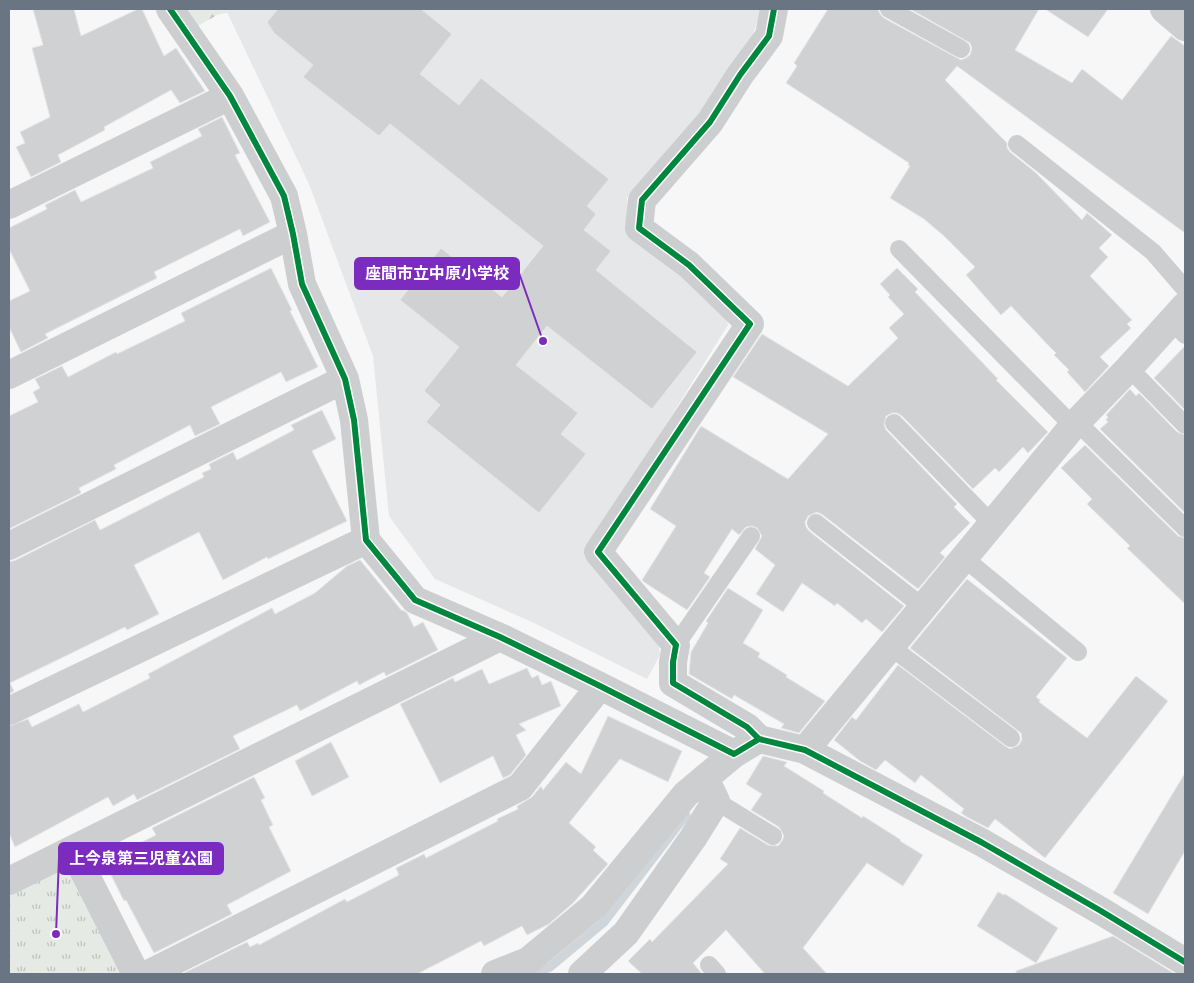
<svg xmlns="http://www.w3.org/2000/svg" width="1194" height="983" font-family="'DejaVu Sans','Noto Sans JP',sans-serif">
<defs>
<pattern id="forest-firs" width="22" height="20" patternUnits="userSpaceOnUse" patternTransform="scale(1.25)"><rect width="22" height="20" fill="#e6eae5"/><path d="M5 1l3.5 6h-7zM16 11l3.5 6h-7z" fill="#bec2bf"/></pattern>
<pattern id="park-tufts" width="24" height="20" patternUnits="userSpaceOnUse" patternTransform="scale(1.25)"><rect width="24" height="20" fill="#e6eae5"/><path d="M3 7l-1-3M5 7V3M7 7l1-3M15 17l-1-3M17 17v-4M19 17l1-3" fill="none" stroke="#bec2bf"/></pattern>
</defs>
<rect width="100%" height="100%" fill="#f7f7f7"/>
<path fill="#e6e7e8" d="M 227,9 L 762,9 L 748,49 L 708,110 L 627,198 L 628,228 L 724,309 L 728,325 L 584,556 L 657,635 L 660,655 L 647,679 L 534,623 L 435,579 L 389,516 L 373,356 L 309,184 L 226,10 Z"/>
<path fill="url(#forest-firs)" d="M 175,9 L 243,9 L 217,15 L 196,27 Z"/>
<path fill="url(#park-tufts)" d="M 58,871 L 73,875 L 125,974 L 9,974 L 9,894 Z"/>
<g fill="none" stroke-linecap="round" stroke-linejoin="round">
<path stroke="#d0d5d9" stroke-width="9" d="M 533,974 L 550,967 L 604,922 L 686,815"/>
</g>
<path fill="#d0d1d2" stroke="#e6e6e6" d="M 33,9 L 74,9 L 81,36 L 138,9 L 142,9 L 164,56 L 176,48 L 205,91 L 180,103 L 171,90 L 104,127 L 105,130 L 58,155 L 61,162 L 31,177 L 16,147 L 25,143 L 20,132 L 50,117 L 32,48 L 43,45 Z
M 278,9 L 421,9 L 452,34 L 420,74 L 459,105 L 481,78 L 609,179 L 587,206 L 596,214 L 584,230 L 611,251 L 596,270 L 697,352 L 652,409 L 547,326 L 516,365 L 578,413 L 561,434 L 586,454 L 539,513 L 426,422 L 440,405 L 424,391 L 459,347 L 400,300 L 441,248 L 502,297 L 543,246 L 390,124 L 379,136 L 303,77 L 313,65 L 274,33 L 267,22 Z
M 828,9 L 878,9 L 880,14 L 884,18 L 961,60 L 966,58 L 970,55 L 972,48 L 970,43 L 910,9 L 1039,9 L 1015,50 L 1072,83 L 1082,69 L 1122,100 L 1171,36 L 1185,46 L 1185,233 L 957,66 L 945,80 L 1007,143 L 1007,148 L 1010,152 L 1035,172 L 1082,220 L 1087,213 L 1112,235 L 1099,248 L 1108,257 L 1090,276 L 1132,320 L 1127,324 L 1131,328 L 1100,357 L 1109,366 L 1085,392 L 1067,372 L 1069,370 L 1054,355 L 1056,353 L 1048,345 L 1011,306 L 1001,315 L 966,275 L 975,267 L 944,236 L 924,219 L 890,198 L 910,166 L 908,165 L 909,163 L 786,83 L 797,66 L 794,63 Z
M 1045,9 L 1108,9 L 1088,37 Z
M 222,117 L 240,153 L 235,155 L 270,222 L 243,236 L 240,229 L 154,272 L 157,278 L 45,334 L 48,338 L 21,352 L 9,327 L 9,301 L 30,291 L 9,249 L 9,228 L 47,209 L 45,205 L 75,190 L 81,202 L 153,168 L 150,162 L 202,136 L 198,129 Z
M 271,268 L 292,310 L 290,311 L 318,367 L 286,382 L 281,372 L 211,407 L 220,424 L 195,436 L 190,425 L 114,465 L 116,469 L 79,488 L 81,493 L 9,529 L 9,416 L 38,402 L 33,392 L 40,388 L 35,379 L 62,366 L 68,377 L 116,352 L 117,354 L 185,321 L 181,313 Z
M 897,268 L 918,289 L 915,292 L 998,379 L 996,380 L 1048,432 L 1028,453 L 1023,447 L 999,472 L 995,468 L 973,489 L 902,416 L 897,413 L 892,413 L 886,416 L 884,425 L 886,430 L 957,504 L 954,507 L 970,523 L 940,553 L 945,557 L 918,589 L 823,515 L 817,512 L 808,516 L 805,522 L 806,527 L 809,531 L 904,606 L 882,632 L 866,619 L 862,623 L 837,603 L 835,606 L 802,583 L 783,612 L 756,594 L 775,565 L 755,549 L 762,536 L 757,528 L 752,526 L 746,527 L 739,535 L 732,529 L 704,573 L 710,577 L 687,610 L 644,582 L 642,580 L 676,526 L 650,509 L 701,426 L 788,479 L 828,434 L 733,377 L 762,334 L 848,386 L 898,338 L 889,328 L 904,314 L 888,297 L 890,295 L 880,284 Z
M 1185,346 L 1185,410 L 1154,378 Z
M 1130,389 L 1136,396 L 1139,393 L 1177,432 L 1185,435 L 1185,513 L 1100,429 L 1108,422 L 1106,420 L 1108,417 L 1106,415 Z
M 322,410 L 336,439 L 312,451 L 347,521 L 268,559 L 267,557 L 223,580 L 199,532 L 134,565 L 159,614 L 127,630 L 125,627 L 10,683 L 14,691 L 9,694 L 9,562 L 16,560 L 95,520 L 100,530 L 204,477 L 202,473 L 211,469 L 209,464 L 233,452 L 237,460 L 294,430 L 291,425 Z
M 1085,445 L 1178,536 L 1185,538 L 1185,604 L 1127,548 L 1130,546 L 1087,504 L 1092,499 L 1061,468 Z
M 360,560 L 402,611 L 403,610 L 407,613 L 414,627 L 423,622 L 438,650 L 386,676 L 384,672 L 359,685 L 357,681 L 300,711 L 297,705 L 233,736 L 240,749 L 137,800 L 134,794 L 113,806 L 108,797 L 15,847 L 9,833 L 9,726 L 28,719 L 32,727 L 79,704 L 83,712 L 150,678 L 148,674 L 272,608 L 275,614 L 315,593 L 347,566 Z
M 967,579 L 1067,658 L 1036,697 L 1040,700 L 1039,702 L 1087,738 L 1136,676 L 1168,701 L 1045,858 L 995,819 L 988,828 L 967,817 L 961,813 L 964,809 L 921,775 L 915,783 L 885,760 L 876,770 L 860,761 L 834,740 L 852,717 L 856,720 L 898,665 L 1005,746 L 1010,749 L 1019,745 L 1022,739 L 1021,733 L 1017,730 L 910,648 Z
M 728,588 L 763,610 L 743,643 L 760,653 L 758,657 L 787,675 L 786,677 L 825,701 L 799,733 L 781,728 L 784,724 L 734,695 L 732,699 L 689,674 L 691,652 L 708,623 L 706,621 Z
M 527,668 L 532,678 L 538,675 L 542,685 L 551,681 L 561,706 L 519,724 L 526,730 L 516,735 L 526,755 L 510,775 L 503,778 L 493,756 L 440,783 L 400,704 L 453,678 L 455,682 L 482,669 L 489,684 Z
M 608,716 L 682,751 L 668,782 L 620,759 L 569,823 L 596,847 L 593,850 L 608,864 L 573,903 L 549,924 L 527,935 L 522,926 L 484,946 L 481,941 L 417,974 L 182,974 L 247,942 L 250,947 L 258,943 L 259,945 L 345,899 L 347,902 L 399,875 L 396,868 L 424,854 L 426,858 L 498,821 L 497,819 L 518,809 L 517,806 L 532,797 L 541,786 L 543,790 L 566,762 L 581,774 Z
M 331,742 L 349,777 L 312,796 L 295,761 Z
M 763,756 L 787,762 L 784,766 L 824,791 L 823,793 L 862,818 L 863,816 L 901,840 L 900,841 L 923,855 L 903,886 L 867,863 L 803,948 L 827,974 L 765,974 L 726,930 L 693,963 L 702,974 L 642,974 L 628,961 L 650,939 L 652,942 L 728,864 L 720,859 L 740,828 L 768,845 L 778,846 L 782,841 L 784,836 L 779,827 L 751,810 L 762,794 L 746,784 Z
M 1185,773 L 1185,851 L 1148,914 L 1113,893 Z
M 254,777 L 265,798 L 261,800 L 273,825 L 269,827 L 291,871 L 227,905 L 232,914 L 154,953 L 126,900 L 124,901 L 104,861 L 156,835 L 152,828 Z
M 998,892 L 1004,895 L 1005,894 L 1058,928 L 1036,963 L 977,926 Z
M 1113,936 L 1175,974 L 1016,974 L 1016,971 Z"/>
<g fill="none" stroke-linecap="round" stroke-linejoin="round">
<path stroke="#cdced0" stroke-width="18" d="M 889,9 L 961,49
M 1017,144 L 1153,252 L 1185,289
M 899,249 L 1073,426
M 1172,321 L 1185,335
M 1129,368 L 1185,425
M 1077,422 L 1185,528
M 894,423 L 992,524
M 816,523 L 923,607
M 964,558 L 1078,652
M 676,645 L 751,536
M 891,647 L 1011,738
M 716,801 L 773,836
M 709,965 L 717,974"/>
<path stroke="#cdced0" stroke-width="28" d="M 170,9 L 230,96 L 284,196 L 293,234 L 302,284 L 345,379 L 354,420 L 366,540 L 415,600 L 500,637 L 600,686 L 734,754 L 759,739
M 774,9 L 769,36 L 740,75 L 710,122 L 642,200 L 639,228 L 689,265 L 750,324 L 598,552 L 676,645 L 673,662 L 673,683 L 747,727 L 759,739 L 805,750 L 981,842 L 1101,911 L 1185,962
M 1164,9 L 1185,27
M 9,205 L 230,96
M 9,375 L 293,234
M 9,546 L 345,379
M 9,711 L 366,540
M 805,750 L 1073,426 L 1129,368 L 1185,306
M 73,850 L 136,974
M 9,881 L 500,637
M 148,974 L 520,787 L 600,686
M 495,974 L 528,961 L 593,907 L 686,794 L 734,754
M 582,974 L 626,933 L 693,838 L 716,801 L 705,778"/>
<g stroke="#fff" stroke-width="9">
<path id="cycleway" d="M 170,9 L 230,96 L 284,196 L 293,234 L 302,284 L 345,379 L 354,420 L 366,540 L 415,600 L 500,637 L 600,686 L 734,754 L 759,739
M 774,9 L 769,36 L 740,75 L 710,122 L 642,200 L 639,228 L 689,265 L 750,324 L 598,552 L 676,645 L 673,662 L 673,683 L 747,727 L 759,739 L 805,750 L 981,842 L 1101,911 L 1185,962"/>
</g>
<use href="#cycleway" stroke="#00873e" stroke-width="6"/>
</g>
<path fill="none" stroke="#7b2cbf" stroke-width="2" d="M543 341L519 273M56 934L59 858"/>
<g fill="#7b2cbf" stroke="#fff" stroke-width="2">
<circle cx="543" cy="341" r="5"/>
<circle cx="56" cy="934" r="5"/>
</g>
<g fill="#7b2cbf" stroke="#7b2cbf" stroke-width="2">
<rect x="355" y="258" width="164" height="31" rx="5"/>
<rect x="59" y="843" width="164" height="31" rx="5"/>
</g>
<g font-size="16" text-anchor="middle" font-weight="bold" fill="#fff">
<text x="437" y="279">座間市立中原小学校</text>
<text x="141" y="864">上今泉第三児童公園</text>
</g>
<rect width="1194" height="983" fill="none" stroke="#6a7584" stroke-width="20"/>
</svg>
